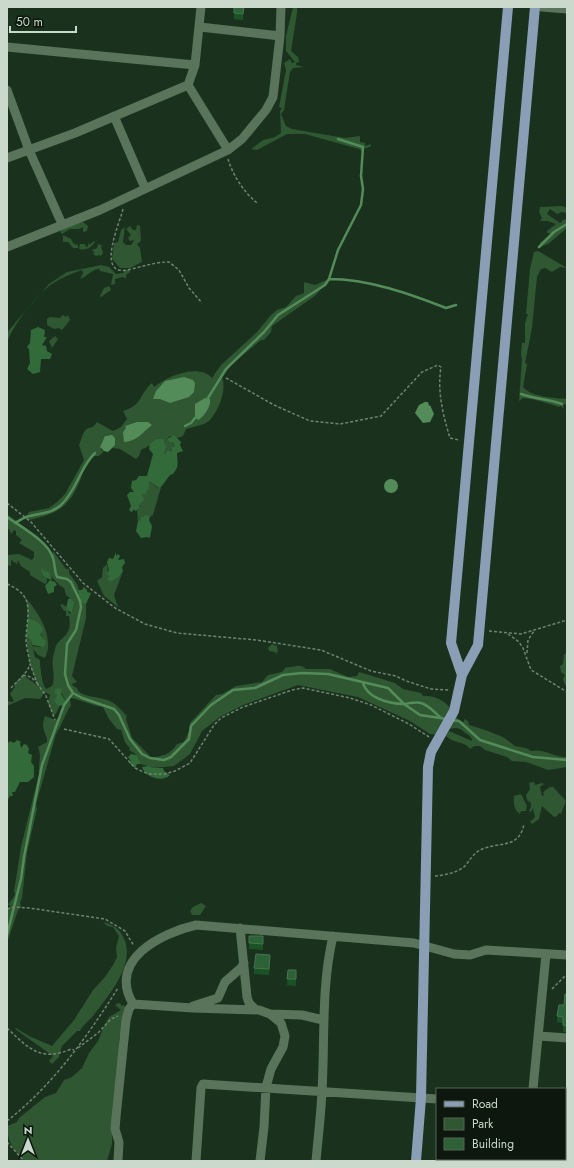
<svg xmlns="http://www.w3.org/2000/svg" width="574" height="1168" font-family="Jost,sans-serif">
<rect width="100%" height="100%" fill="#1a321d"/>
<path fill="#2e5732" d="M 293,7 L 297,7 L 297,13 L 291,51 L 298,57 L 299,62 L 296,63 L 296,65 L 304,67 L 293,68 L 290,72 L 284,110 L 281,114 L 286,126 L 292,129 L 345,138 L 360,136 L 360,142 L 365,143 L 365,146 L 371,144 L 370,147 L 363,149 L 363,152 L 359,149 L 305,134 L 287,134 L 257,150 L 251,149 L 263,140 L 275,137 L 281,133 L 280,111 L 282,108 L 279,107 L 286,70 L 284,63 L 290,59 L 292,63 L 295,62 L 286,51 L 286,36 Z
M 562,206 L 567,208 L 567,213 L 562,212 L 557,214 L 550,209 L 547,214 L 560,223 L 563,220 L 567,219 L 567,228 L 548,244 L 540,247 L 540,243 L 549,235 L 550,233 L 547,233 L 547,231 L 556,224 L 548,221 L 540,221 L 542,218 L 539,212 L 540,207 Z
M 83,222 L 88,226 L 87,231 L 83,232 L 83,227 L 79,229 L 70,229 L 62,234 L 60,231 L 68,226 Z
M 137,225 L 140,226 L 141,241 L 137,244 L 140,248 L 142,262 L 130,268 L 120,268 L 112,259 L 114,243 L 118,242 L 121,230 L 125,227 L 123,242 L 126,245 L 131,245 L 134,240 L 130,241 L 128,238 L 131,235 L 126,229 L 130,226 L 133,230 L 136,230 Z
M 63,235 L 71,239 L 74,244 L 78,245 L 78,248 L 73,248 L 68,242 L 63,242 Z
M 94,241 L 95,241 C 93,247 86,251 79,249 L 80,244 L 85,244 L 86,247 L 88,246 L 88,242 L 89,245 Z
M 98,244 L 103,246 L 101,247 L 103,253 L 100,257 L 100,255 L 96,256 L 92,253 L 95,253 L 92,250 L 97,248 Z
M 538,251 L 567,268 L 560,267 L 552,272 L 545,268 L 541,269 L 537,277 L 532,328 L 525,363 L 527,364 L 523,387 C 531,397 554,398 567,399 L 567,404 L 563,405 L 564,409 L 561,406 L 559,407 C 547,403 536,399 523,398 L 519,401 L 522,360 L 521,354 L 522,343 L 525,343 L 525,323 L 528,314 L 526,314 L 530,269 L 534,252 Z
M 101,265 L 109,267 L 116,274 L 123,273 L 125,270 L 130,269 L 130,272 L 126,275 L 126,279 L 123,277 L 115,279 L 115,284 L 111,285 L 113,274 L 100,271 L 99,269 C 91,270 88,276 80,279 L 83,273 L 82,270 C 71,274 60,278 49,286 C 34,298 12,327 7,343 L 7,334 L 9,330 L 49,284 L 67,272 Z
M 329,279 L 316,295 L 272,326 L 271,332 L 264,340 L 261,340 L 232,364 L 222,377 C 227,390 219,410 210,420 C 205,425 193,427 186,429 L 183,436 L 177,438 L 170,436 L 167,439 L 170,443 L 173,442 L 175,446 L 172,447 L 172,451 L 169,450 L 168,453 L 164,455 L 165,446 L 160,440 L 141,450 L 139,456 L 136,459 L 120,449 L 112,448 L 115,445 L 115,438 L 107,435 L 102,442 L 101,450 L 104,451 L 99,456 L 92,456 C 86,462 84,470 81,478 C 70,507 58,514 28,520 L 26,517 L 29,512 L 49,508 L 57,502 L 65,494 L 84,460 L 79,445 C 83,437 82,428 93,427 L 97,422 L 113,431 L 121,427 L 127,419 L 123,411 C 143,405 139,394 152,383 L 154,387 C 167,376 199,363 212,378 L 221,365 L 257,332 L 271,315 L 277,310 L 286,307 L 296,296 L 304,293 L 304,282 L 315,285 Z
M 109,286 L 111,290 L 101,297 L 100,296 L 104,288 Z
M 63,315 L 66,317 L 68,315 L 70,320 L 62,330 L 59,328 L 54,329 L 47,325 L 47,319 L 50,317 L 60,318 Z
M 55,336 L 58,339 L 52,348 L 49,341 Z
M 149,481 L 158,488 L 161,487 L 153,515 L 150,517 L 150,516 L 144,516 L 142,521 L 138,521 L 137,510 L 139,510 L 140,504 L 143,499 L 142,494 L 147,489 Z
M 7,514 L 27,529 L 53,555 L 53,551 L 66,569 L 69,569 L 69,573 L 77,584 L 80,594 L 77,595 L 80,601 L 86,604 L 86,618 L 72,676 L 77,682 L 72,684 L 73,686 L 77,688 L 78,691 C 85,698 98,696 107,700 C 115,702 122,711 127,716 L 126,719 L 132,738 L 149,755 L 150,758 C 162,756 170,755 177,744 L 184,742 L 189,731 L 190,723 L 216,695 L 222,694 L 236,686 L 262,682 L 268,675 L 282,672 L 286,667 C 293,669 299,662 306,669 L 330,669 L 348,677 L 357,676 L 359,672 L 395,683 L 403,689 L 421,693 L 423,696 C 441,695 451,706 459,721 L 464,722 L 464,719 L 468,721 L 469,725 L 485,730 L 503,737 L 515,746 L 526,748 L 531,751 C 544,748 555,758 567,757 L 567,767 L 548,770 L 526,762 L 512,761 L 507,757 L 485,750 L 480,746 L 474,746 L 470,749 C 465,741 454,744 446,736 L 449,731 L 472,741 C 471,734 468,736 464,732 C 456,724 447,730 439,735 L 430,734 L 410,721 L 358,697 L 298,685 L 243,705 L 220,717 L 202,731 L 190,754 L 174,766 L 153,768 L 141,764 L 137,755 L 129,750 L 130,748 C 123,742 124,737 121,730 L 117,729 L 109,719 L 103,707 L 97,706 L 69,697 L 71,705 C 65,714 62,725 56,734 L 36,804 L 37,809 L 27,852 L 22,898 L 20,902 L 21,907 L 18,910 L 7,943 L 7,909 L 9,908 L 11,905 L 8,905 L 15,895 L 14,891 L 21,847 L 39,774 C 38,764 42,757 38,747 L 47,742 L 47,739 C 44,729 41,728 45,716 L 55,720 L 58,719 L 66,702 L 59,688 L 55,690 L 60,705 L 56,714 L 53,715 L 48,703 L 50,695 L 47,693 L 44,693 L 40,699 L 25,698 L 7,706 L 7,701 L 12,702 L 14,701 L 10,694 L 15,687 L 14,684 L 23,675 L 37,685 L 30,664 L 26,637 L 31,640 L 32,646 L 40,647 L 46,641 L 40,633 L 39,626 L 32,619 L 28,618 L 27,602 L 25,597 C 39,613 55,638 45,658 L 38,655 L 33,649 L 35,657 L 40,660 C 40,666 42,685 46,689 L 52,686 C 56,677 51,667 53,658 C 53,654 55,652 55,649 C 58,636 73,639 69,616 L 66,616 L 66,611 L 64,611 L 60,605 L 63,604 L 64,606 L 65,605 L 70,614 C 77,608 71,598 66,595 L 64,588 C 56,585 51,572 41,571 L 41,573 L 47,579 L 47,582 L 45,584 L 30,575 L 30,572 L 21,566 L 18,560 L 17,564 L 11,560 L 11,566 L 7,565 L 7,555 L 19,554 L 32,560 L 34,557 L 34,552 L 19,543 L 22,540 L 16,535 L 16,531 L 14,530 L 11,534 L 9,529 L 7,529 Z
M 107,564 L 109,580 L 111,582 L 119,577 L 123,571 L 114,595 L 118,607 L 104,596 L 97,581 L 102,577 L 103,568 Z
M 276,643 L 278,651 L 276,654 L 275,652 L 269,651 L 268,648 L 272,644 L 276,646 Z
M 567,652 L 567,684 L 565,685 L 563,679 L 565,675 L 561,672 L 560,666 L 563,664 L 564,655 Z
M 534,782 L 535,785 L 542,783 L 544,784 L 540,787 L 542,796 L 544,795 L 543,792 L 550,787 L 553,787 L 566,801 L 561,814 L 559,813 L 557,816 L 554,817 L 542,806 L 539,819 L 532,824 L 530,822 L 535,817 L 533,808 L 531,812 L 529,811 L 531,807 L 531,803 L 527,800 L 526,795 L 530,789 L 529,783 Z
M 521,794 L 527,806 L 526,811 L 521,811 L 520,814 C 515,811 513,805 514,796 Z
M 201,903 L 206,906 L 200,915 L 192,915 L 190,911 L 193,907 Z
M 103,922 C 115,925 121,930 125,941 C 134,965 109,995 96,1012 C 92,1019 83,1024 80,1031 L 77,1031 L 62,1046 L 59,1057 L 52,1064 L 49,1061 L 53,1056 L 15,1029 L 16,1028 L 29,1036 L 52,1046 L 74,1020 L 93,990 L 105,977 L 113,965 L 117,957 L 116,948 L 119,936 L 113,927 L 107,926 Z
M 118,1003 L 121,1004 L 121,1006 L 124,1005 L 126,1010 L 119,1039 L 120,1051 L 113,1105 L 112,1144 L 107,1161 L 24,1161 C 14,1150 7,1142 7,1126 L 17,1122 L 19,1118 L 45,1097 L 56,1093 L 64,1080 L 72,1077 L 82,1068 L 89,1053 L 98,1041 L 104,1026 L 109,1017 L 121,1010 L 115,1005 Z"/>
<path fill="#336a39" d="M 38,327 L 45,330 L 44,337 L 47,337 L 42,345 L 46,346 L 47,351 L 52,354 L 50,359 L 41,359 L 40,372 L 33,374 L 27,369 L 30,363 L 29,349 L 27,347 L 30,343 L 31,330 Z
M 174,435 L 181,442 L 180,445 L 183,451 L 177,453 C 177,463 180,465 173,474 L 170,475 L 161,487 L 159,488 L 149,481 L 149,489 L 147,489 L 146,494 L 142,494 L 144,500 L 140,504 L 139,507 L 141,508 L 135,511 L 134,509 L 132,512 L 130,511 L 129,510 L 131,506 L 127,495 L 130,492 L 134,492 L 131,488 L 132,481 L 136,480 L 139,476 L 147,476 L 153,454 L 149,449 L 150,444 L 157,439 L 163,439 L 166,447 L 164,454 L 165,454 L 168,450 L 172,451 L 172,447 L 175,446 L 173,442 L 170,443 L 167,439 Z
M 144,515 L 150,516 L 149,520 L 152,526 L 150,538 L 147,537 L 141,538 L 136,531 L 138,521 L 141,521 L 141,517 L 144,517 Z
M 116,552 L 116,556 L 118,554 L 120,556 L 118,560 L 124,559 L 125,563 L 122,567 L 123,571 L 119,577 L 111,582 L 107,579 L 109,577 L 107,573 L 109,571 L 107,562 L 109,558 L 113,559 Z
M 42,567 L 44,571 L 49,572 L 52,580 L 46,578 L 41,573 Z
M 50,580 L 55,582 L 57,585 L 54,587 L 54,592 L 48,594 L 45,586 Z
M 84,587 L 87,590 L 87,592 L 91,593 L 86,604 L 81,603 L 77,595 L 79,593 L 78,590 L 82,590 Z
M 68,599 L 71,599 L 74,602 L 72,613 L 66,609 Z
M 28,618 C 34,619 43,625 43,631 L 40,634 L 46,641 L 44,647 L 32,645 L 31,640 L 26,637 Z
M 59,688 L 62,689 L 61,694 L 66,702 L 64,705 L 58,706 L 54,700 L 57,696 L 55,693 L 55,689 Z
M 17,740 L 21,742 L 20,743 L 21,748 L 24,744 L 27,745 L 29,749 L 28,753 L 32,755 L 31,762 L 34,766 L 34,777 L 28,782 L 20,782 L 15,792 L 12,792 L 13,796 L 10,796 L 7,801 L 7,744 L 10,741 L 14,743 Z
M 131,754 L 137,755 L 141,764 L 137,764 L 135,768 L 129,763 L 131,761 L 128,757 Z
M 148,766 L 153,768 L 163,768 L 164,771 L 170,775 C 162,783 145,777 142,767 Z"/>
<path fill="#548c59" d="M 184,377 L 193,380 L 195,383 L 194,392 L 189,397 L 170,403 L 160,399 L 153,399 L 156,391 L 165,381 Z
M 205,398 L 210,399 C 211,407 205,414 199,420 L 195,418 L 195,404 Z
M 425,402 L 428,402 L 429,406 L 430,405 L 434,414 L 430,422 L 423,423 L 415,413 L 419,405 Z
M 137,422 L 148,422 L 152,425 C 143,432 136,442 124,442 L 123,432 L 126,428 L 125,426 Z
M 112,435 L 115,438 L 115,445 L 108,452 L 104,451 L 100,447 L 105,436 Z
M384 486a7 7 0 1 1 14 0a7 7 0 1 1-14 0Z"/>
<g fill="none" stroke-linecap="round" stroke-linejoin="round">
<path stroke="#548c59" stroke-width="2.5" d="M 539,247 L 554,232 L 567,224
M 329,279 C 369,279 410,294 446,308 L 456,305
M 521,394 C 535,399 549,399 562,404
M 208,398 L 226,369 L 264,332 L 278,315 L 325,285 L 329,279 L 338,250 L 361,205 L 363,189 L 361,176 L 363,147 L 338,139
M 185,426 L 191,423 L 195,418
M 7,517 C 21,527 48,541 53,558 C 55,564 54,570 57,577 L 67,579 L 71,582 L 80,601 L 81,607 L 76,630 L 67,644 L 65,674 L 68,685 L 73,693 L 82,698 L 114,709 L 119,715 L 130,739 L 142,754 L 150,758 L 164,760 L 171,757 L 189,739 L 191,726 L 211,705 L 233,690 L 255,688 L 283,675 L 302,673 L 328,674 L 388,688 L 404,704 L 420,715 L 447,719
M 15,523 C 19,521 23,518 26,517 C 39,513 51,514 61,505 C 77,490 80,467 95,453
M 363,683 C 367,698 388,703 402,704 C 409,704 415,701 421,703 C 429,705 435,713 441,718
M 451,720 L 459,721 L 480,740 L 533,757 L 567,760
M 7,935 L 21,879 L 24,857 L 42,765 L 64,705 L 73,693"/>
<path stroke="#708372" stroke-width="1.5" stroke-dasharray="3 2" stroke-linecap="butt" d="M 228,159 C 233,176 244,192 257,203
M 123,209 C 121,220 95,276 127,270 C 141,267 155,262 169,262 L 179,270 L 189,288 L 202,303
M 226,378 L 274,405 L 310,421 L 340,424 L 381,416 L 422,372 L 438,365 L 441,367 C 437,391 443,415 450,438 L 459,440
M 7,503 L 31,522 L 83,583 L 115,608 L 145,624 L 177,633 L 256,640 L 321,650 L 371,671 L 396,676 L 406,681 L 431,689 L 449,690
M 7,584 C 36,596 27,613 26,639 C 26,647 29,656 30,664
M 489,631 L 521,634 L 567,620
M 508,634 L 519,642 L 523,648 L 531,670 L 567,692
M 527,653 L 528,640 L 534,631
M 37,683 L 46,696 L 55,720
M 11,688 C 18,680 27,674 30,664 L 37,683 L 31,677 L 23,675
M 64,729 L 109,739 L 135,768 L 148,774 L 165,774 L 175,771 L 190,763 L 214,725 L 221,718 L 243,707 L 292,690 L 303,688 L 350,698 L 371,705 L 409,724 L 429,737
M 435,876 C 445,875 457,873 465,866 C 470,860 473,854 480,850 C 498,841 519,850 524,824
M 7,909 L 15,907 L 29,908 L 105,919 L 125,931 L 134,946
M 552,989 L 567,974
M 7,1028 C 29,1049 41,1062 71,1049 L 74,1050
M 78,1048 L 98,1033 L 111,1019 L 118,1016
M 7,1121 C 53,1085 87,1037 118,988
M 7,1142 L 24,1161"/>
<path stroke="#59745b" stroke-width="9" d="M 542,7 L 567,9
M 200,27 L 280,36
M 7,47 L 195,65
M 188,85 L 228,150
M 7,90 L 29,150 L 62,224
M 114,116 L 145,188
M 7,158 L 75,133 L 188,85 L 195,65 L 201,7
M 7,247 L 100,210 L 228,150 L 242,139 L 266,110 L 273,97 L 280,36 L 281,7
M 240,928 L 247,997 L 249,1003 L 256,1010
M 133,1004 L 193,1008 L 259,1010 L 270,1014 L 302,1015 L 323,1020
M 193,1006 L 218,998 L 225,982 L 241,968 L 244,963
M 539,1036 L 567,1038
M 533,1089 L 546,954
M 530,1159 L 530,1161
M 550,1159 L 567,1160
M 118,1161 L 119,1142 L 115,1129 L 116,1117 L 126,1020 L 129,1009 L 133,1004 C 107,960 161,933 196,925 L 414,943 L 454,954 L 470,955 L 486,950 L 567,955
M 196,1161 L 201,1088 L 203,1084 L 437,1099
M 260,1161 L 264,1127 L 266,1087 L 271,1069 L 283,1047 L 285,1036 L 281,1023 L 270,1014
M 316,1161 C 318,1138 321,1114 322,1091 C 325,1039 321,987 333,936"/>
<path stroke="#8a9fb5" stroke-width="10" d="M 508,7 L 451,643 L 462,675 L 478,645 L 535,7
M 416,1161 L 421,1098 L 428,767 L 431,752 L 454,711 L 462,675"/>
</g>
<path fill="#1a5225" d="M 234,7 L 244,7 L 243,20 L 234,19 Z
M 263,942 L 263,950 L 249,949 L 249,943 Z
M 270,962 L 269,975 L 254,974 L 254,968 Z
M 288,970 L 296,970 L 296,986 L 287,985 Z
M 567,994 L 567,1032 L 563,1032 L 563,1023 L 557,1022 L 557,1016 L 564,1005 Z"/>
<path fill="#2d6137" stroke="#46744e" d="M 234,7 L 244,7 L 243,14 L 234,13 Z
M 249,936 L 263,936 L 263,944 L 249,943 Z
M 256,954 L 270,955 L 269,969 L 254,968 Z
M 288,970 L 296,970 L 296,979 L 287,979 Z
M 565,994 L 567,994 L 567,1026 L 563,1025 L 563,1017 L 557,1016 L 559,1005 L 564,1005 Z"/>
<rect width="574" height="1168" fill="none" stroke="#cad9cb" stroke-width="16"/>
<rect x="436" y="1088" width="130" height="72" fill="#0d170d" stroke="#596559"/>
<rect x="444" y="1101" width="20" height="6" fill="#8a9fb5" stroke="#596559"/>
<text x="472" y="1108" font-size="12" fill="#cad9cb">Road</text>
<rect x="444" y="1118" width="20" height="12" fill="#2e5732" stroke="#596559"/>
<text x="472" y="1128" font-size="12" fill="#cad9cb">Park</text>
<rect x="444" y="1138" width="20" height="12" fill="#2d6137" stroke="#596559"/>
<text x="472" y="1148" font-size="12" fill="#cad9cb">Building</text>
<g transform="translate(28 1140)" stroke="#0d170d" stroke-width="3" paint-order="stroke">
<path d="M0-3L7 15L0 10L-7 15Z" fill="#cad9cb"/>
<text y="-6" font-size="11" font-weight="bold" text-anchor="middle" fill="#cad9cb">N</text>
</g>
<path d="M10 26v6h66v-6" fill="none" stroke="#cad9cb" stroke-width="2"/>
<text x="16" y="26" font-size="12" fill="#cad9cb" stroke="#0d170d" stroke-width="3" paint-order="stroke">50 m</text>
</svg>
